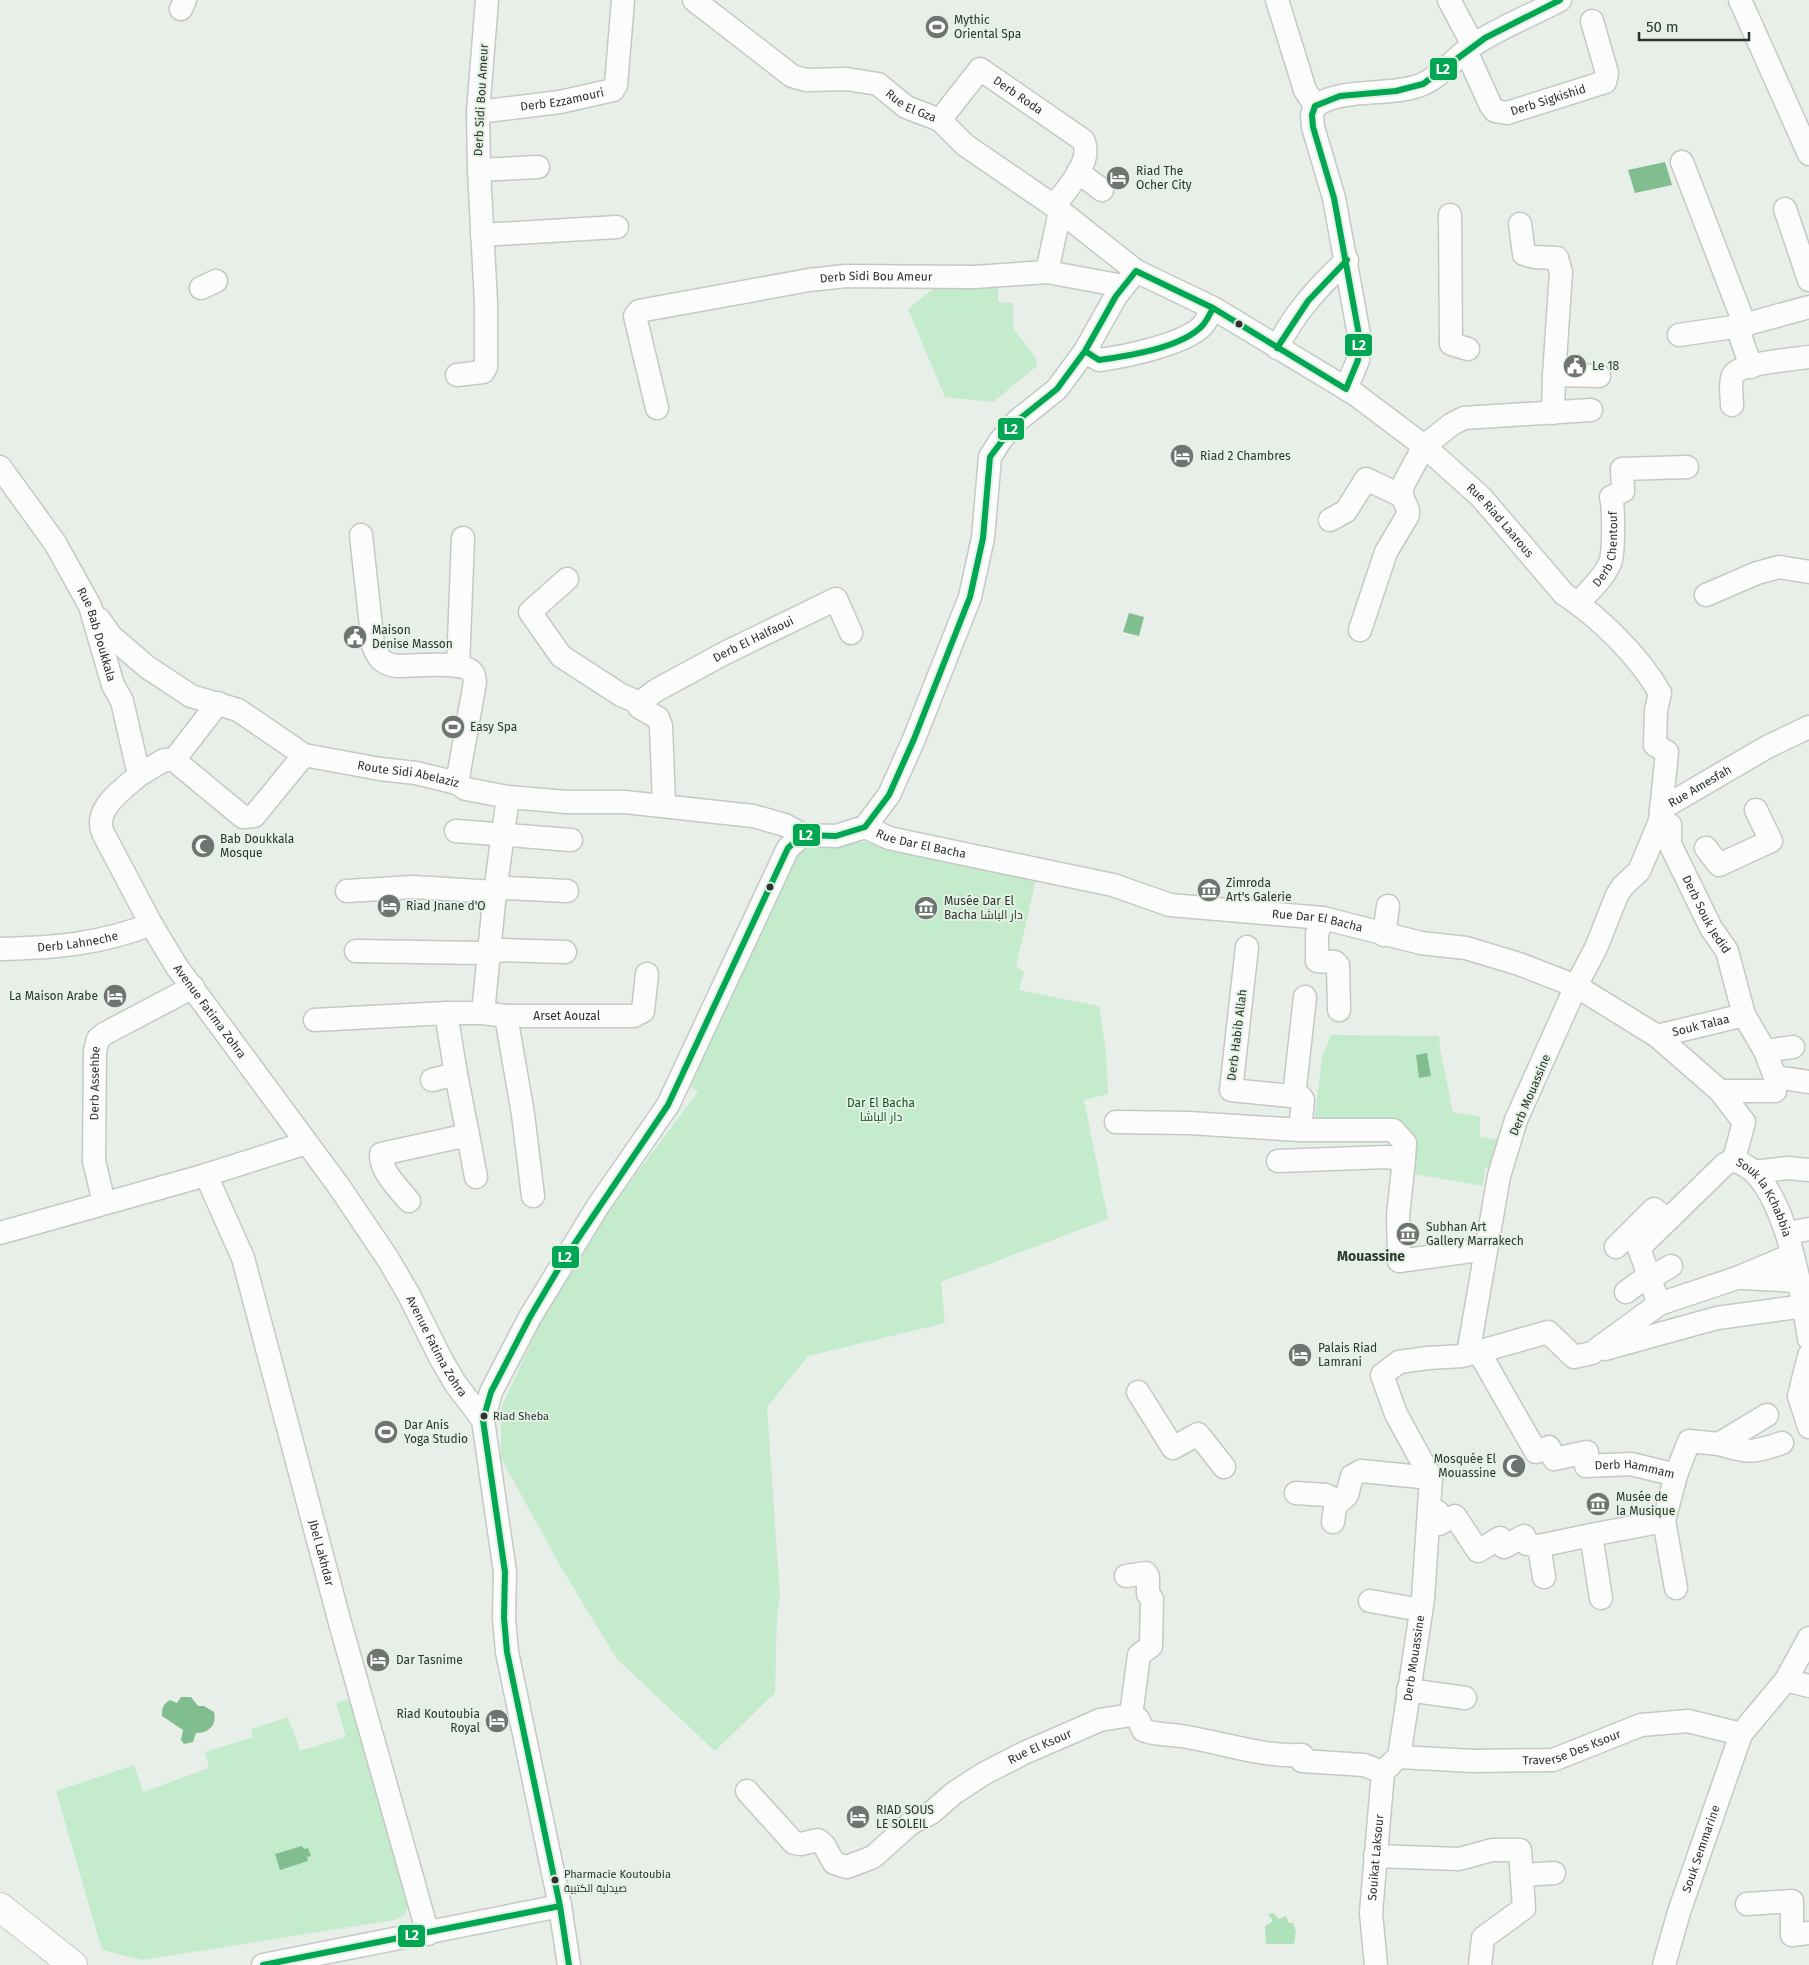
<svg xmlns="http://www.w3.org/2000/svg" width="1809" height="1965" font-family="'Fira Sans',Cairo,sans-serif">
<rect width="100%" height="100%" fill="#e8eee8"/>
<path fill="#c4ebcb" d="M 944,280 L 998,286 L 998,302 L 1013,303 L 1013,328 L 1036,358 L 1037,366 L 993,402 L 945,397 L 908,309 Z
M 854,840 L 1038,870 L 1016,967 L 1024,972 L 1019,990 L 1099,1006 L 1106,1052 L 1108,1094 L 1084,1100 L 1108,1219 L 941,1282 L 945,1323 L 808,1356 L 767,1407 L 780,1597 L 777,1614 L 775,1693 L 715,1751 L 617,1659 L 562,1569 L 501,1458 L 501,1408 L 556,1289 L 608,1211 L 698,1092 L 690,1086 L 790,857 L 818,843 Z
M 1331,1035 L 1439,1036 L 1440,1049 L 1453,1112 L 1480,1117 L 1480,1137 L 1499,1140 L 1494,1168 L 1485,1167 L 1483,1186 L 1408,1173 L 1406,1140 L 1314,1124 L 1322,1057 Z
M 350,1699 L 408,1901 L 405,1915 L 394,1920 L 142,1960 L 102,1950 L 56,1791 L 134,1765 L 143,1792 L 209,1768 L 205,1752 L 253,1737 L 251,1729 L 288,1717 L 300,1751 L 346,1737 L 336,1703 Z"/>
<path fill="#afe1ba" d="M 1273,1913 L 1279,1919 L 1286,1916 L 1289,1923 L 1293,1923 L 1296,1932 L 1294,1944 L 1266,1944 L 1265,1926 L 1273,1921 L 1268,1914 Z"/>
<path fill="#80be90" d="M 1665,162 L 1672,185 L 1635,193 L 1628,170 Z
M 1129,613 L 1144,617 L 1139,636 L 1123,632 Z
M 1427,1053 L 1431,1076 L 1419,1078 L 1416,1055 Z
M 181,1697 L 191,1697 L 198,1706 L 204,1706 L 214,1712 C 217,1725 209,1733 196,1733 L 193,1742 L 184,1744 L 181,1740 L 183,1730 L 162,1716 C 162,1708 163,1704 170,1700 L 177,1703 Z
M 302,1846 L 304,1849 L 308,1848 L 311,1856 L 307,1857 L 308,1861 L 280,1870 L 275,1854 Z"/>
<g fill="none" stroke-linecap="round" stroke-linejoin="round">
<g stroke="#c4c9c4" stroke-width="25">
<g id="minor">
<path d="M 487,0 L 478,112 L 479,170 L 538,167"/>
<path id="s1" d="M 694,0 L 792,76 L 806,80 L 846,79 L 878,84 L 906,107 L 940,120 L 965,145 L 1054,206 L 1136,271 L 1213,308 L 1355,394 L 1424,446 L 1481,497 L 1564,594 C 1598,616 1640,657 1660,693 L 1656,710 L 1655,745 L 1667,752 L 1660,821 L 1648,850 L 1639,871 L 1623,886 L 1617,895 L 1596,948 L 1576,986 L 1516,1120 L 1499,1176 L 1468,1354"/>
<path d="M 1277,0 L 1305,90 L 1315,106"/>
<path d="M 1449,0 L 1473,45"/>
<path d="M 1740,0 L 1809,154"/>
<path d="M 181,9 L 185,0"/>
<path id="s2" d="M 1466,51 L 1491,106 L 1495,111 L 1507,113 L 1605,82 L 1607,73 L 1592,21"/>
<path d="M 1315,106 L 1312,115 L 1313,127 L 1334,198 L 1359,335 L 1358,360 L 1346,389"/>
<path d="M 1315,106 C 1346,86 1389,98 1423,84 C 1443,75 1456,56 1475,44 C 1501,27 1532,15 1560,0"/>
<path id="s3" d="M 478,112 L 560,102 L 613,90 L 616,85 L 623,0"/>
<path id="s4" d="M 940,120 L 980,69 L 1083,140 C 1094,161 1066,190 1054,206"/>
<path d="M 1682,162 L 1744,323"/>
<path d="M 1078,172 L 1102,190"/>
<path d="M 1785,209 L 1809,280"/>
<path d="M 1450,215 L 1451,344 L 1468,349"/>
<path d="M 1520,224 L 1524,254 L 1534,257 L 1557,258 L 1561,272 L 1554,375 L 1553,413"/>
<path d="M 482,235 L 617,227"/>
<path d="M 1047,272 L 1060,211"/>
<path d="M 201,288 L 216,281"/>
<path d="M 1679,335 L 1740,326"/>
<path d="M 1277,348 C 1294,313 1319,286 1347,260"/>
<path d="M 1085,351 L 1099,360 C 1123,357 1187,344 1203,325 C 1207,320 1210,313 1213,308"/>
<path d="M 1751,367 L 1739,332 L 1740,326 L 1809,307"/>
<path d="M 457,375 L 483,372 L 486,367 L 486,303 L 479,170"/>
<path d="M 1554,375 L 1599,376"/>
<path d="M 1732,405 C 1732,397 1729,381 1734,374 C 1742,363 1795,359 1809,357"/>
<path id="s5" d="M 657,408 L 635,316 L 639,311 L 809,280 L 846,276 L 974,277 L 1047,272 L 1123,286"/>
<path id="s6" d="M 0,467 L 55,543 L 90,606 L 113,685 L 122,701 L 139,775 C 123,790 93,808 103,833 L 151,924 L 177,967 L 338,1185 L 388,1259 L 409,1295 L 441,1359 L 455,1383 L 483,1420 L 505,1572 L 504,1618 L 507,1652 L 560,1906 L 569,1965"/>
<path d="M 1330,520 L 1346,511 L 1366,479 L 1402,496"/>
<path d="M 361,535 L 373,645 C 378,659 383,664 397,666 C 413,666 460,661 471,671 C 475,674 474,678 475,682 L 457,783"/>
<path d="M 567,579 L 530,612 L 561,656 L 621,695 L 640,703"/>
<path d="M 1706,595 L 1757,573 L 1779,567 L 1809,572"/>
<path id="s7" d="M 1578,603 C 1589,591 1603,579 1610,563 C 1614,553 1614,508 1611,497 L 1623,491 L 1622,469 L 1687,467"/>
<path id="s8" d="M 99,619 L 111,636 L 147,667 L 191,696 L 238,710 L 304,755 L 380,769 L 416,773 L 457,783 L 466,789 L 508,797 L 567,802 L 625,802 L 753,816 L 785,825 L 803,835"/>
<path d="M 1360,630 L 1386,552 L 1408,515 L 1408,510 L 1402,496 L 1402,487 L 1424,446 L 1452,424 L 1464,418 L 1591,410"/>
<path d="M 458,666 L 463,538"/>
<path d="M 174,760 L 218,703"/>
<path d="M 139,775 L 164,760 L 174,760 L 243,817 L 254,816 L 304,755"/>
<path id="s9" d="M 664,805 L 661,726 L 658,718 L 639,707 L 640,703 L 655,691 L 725,653 L 836,599 L 851,633"/>
<path id="s10" d="M 1661,809 L 1767,747 L 1809,727"/>
<path id="s11" d="M 1660,821 L 1670,825 L 1670,844 L 1711,928 L 1727,951 L 1744,1015 L 1765,1051 L 1775,1077"/>
<path id="s12" d="M 865,827 L 889,838 L 912,843 L 1113,885 L 1170,905 L 1323,918 L 1421,943 L 1466,948 L 1519,964 L 1576,986 L 1657,1036 L 1720,1091 L 1744,1122 L 1734,1159 C 1740,1163 1749,1167 1754,1172 C 1788,1206 1802,1292 1809,1339"/>
<path d="M 456,831 L 571,840"/>
<path d="M 1706,848 L 1719,865 L 1771,841 L 1756,810"/>
<path d="M 347,891 L 413,887 L 495,892 L 506,888 L 567,891"/>
<path d="M 1323,918 L 1317,934 L 1317,961 L 1335,962 L 1338,965 L 1339,1010"/>
<path d="M 1384,935 L 1388,906"/>
<path d="M 1247,947 L 1231,1090 L 1301,1097 L 1303,1100 L 1300,1130"/>
<path id="s13" d="M 0,949 C 53,948 102,944 151,924"/>
<path d="M 356,951 L 480,953 L 503,950 L 565,952"/>
<path id="s14" d="M 483,1013 L 506,1016 L 634,1016 L 643,1011 L 647,974"/>
<path d="M 506,1016 L 523,1114 L 533,1196"/>
<path d="M 315,1020 L 446,1013"/>
<path id="s15" d="M 1657,1036 L 1744,1015"/>
<path d="M 1765,1051 L 1793,1047"/>
<path d="M 432,1080 L 456,1074 L 446,1013 L 483,1013 L 495,892 L 508,797"/>
<path d="M 1720,1091 L 1775,1091 L 1775,1077 L 1809,1082"/>
<path d="M 1294,1096 L 1305,997"/>
<path d="M 1116,1122 L 1189,1123 L 1300,1130 L 1393,1130 L 1405,1143 L 1404,1159"/>
<path d="M 468,1135 L 476,1177"/>
<path d="M 1278,1161 L 1386,1157 L 1404,1159 L 1398,1216 L 1399,1261 L 1486,1249"/>
<path d="M 1754,1172 L 1788,1168 L 1809,1170"/>
<path id="s16" d="M 206,1175 L 243,1258 L 340,1623 L 428,1934"/>
<path d="M 409,1201 C 399,1189 380,1171 381,1154 L 468,1135 L 456,1074"/>
<path id="s17" d="M 104,1203 L 94,1161 L 95,1051 L 98,1039 L 104,1034 L 193,987"/>
<path d="M 0,1233 L 206,1175 L 306,1143"/>
<path d="M 1787,1233 L 1809,1229"/>
<path d="M 1616,1247 L 1654,1209 L 1667,1220"/>
<path d="M 1650,1278 L 1671,1266"/>
<path d="M 1743,1278 L 1799,1281"/>
<path d="M 1626,1292 L 1649,1275"/>
<path d="M 1659,1304 L 1639,1248 L 1724,1165 L 1734,1159"/>
<path d="M 1605,1349 L 1717,1318 L 1804,1306"/>
<path id="s18" d="M 1479,1352 L 1536,1452 L 1549,1447 L 1554,1459 L 1587,1452 L 1586,1466 L 1631,1464 L 1676,1475 L 1664,1521"/>
<path d="M 1809,1356 L 1799,1396 L 1809,1427"/>
<path d="M 1138,1392 L 1173,1448 L 1198,1434 L 1224,1467"/>
<path d="M 483,1420 L 491,1392 L 530,1317 L 598,1206 L 668,1105 L 788,848 L 803,835 L 836,836 L 865,827 L 889,795 L 914,739 L 970,597 L 983,538 L 990,457 L 1000,441 L 1017,421 L 1057,389 L 1085,351 L 1116,296 L 1136,271"/>
<path d="M 1719,1444 C 1748,1453 1753,1453 1782,1443"/>
<path d="M 1676,1475 L 1689,1441 L 1719,1444 L 1767,1415"/>
<path d="M 1431,1478 L 1396,1414 L 1382,1375 L 1399,1362 L 1428,1358 L 1463,1356 L 1548,1332 L 1574,1357 L 1592,1353 L 1659,1304 L 1737,1278 L 1792,1255"/>
<path d="M 1296,1493 L 1326,1495 L 1336,1500 L 1342,1500 L 1347,1495 L 1352,1476 L 1361,1471 L 1431,1478"/>
<path d="M 1429,1513 L 1438,1512 L 1439,1524 L 1455,1516 L 1478,1551 L 1500,1538 L 1504,1547 L 1524,1536 L 1527,1544 L 1539,1546 L 1544,1577"/>
<path d="M 1333,1522 L 1336,1500"/>
<path d="M 1591,1535 L 1664,1521 L 1676,1588"/>
<path d="M 1539,1546 L 1591,1535 L 1601,1598"/>
<path d="M 1126,1576 L 1146,1573 L 1148,1577 L 1148,1594 L 1152,1599 L 1151,1646 L 1139,1655 L 1131,1715"/>
<path d="M 1370,1601 L 1421,1610"/>
<path d="M 1786,1680 L 1809,1686"/>
<path d="M 1408,1690 L 1465,1698"/>
<path id="s19" d="M 1399,1757 L 1474,1761 L 1553,1760 L 1641,1725 L 1688,1721 L 1741,1734"/>
<path id="s20" d="M 1399,1757 L 1423,1599 L 1431,1478"/>
<path id="s21" d="M 747,1791 L 794,1843 L 801,1844 L 818,1840 L 824,1845 L 834,1863 L 847,1867 L 873,1857 L 911,1823 L 931,1813 L 954,1793 L 985,1773 L 1024,1753 L 1100,1720 L 1131,1715 L 1138,1719 L 1143,1730 C 1155,1735 1168,1734 1181,1736 C 1221,1742 1260,1757 1302,1755 L 1302,1761 L 1364,1765 L 1383,1772"/>
<path d="M 1375,1856 L 1459,1859 L 1492,1850 L 1520,1850 L 1524,1908 L 1483,1938 L 1480,1965"/>
<path d="M 1523,1875 L 1554,1873"/>
<path d="M 1747,1904 L 1792,1901 L 1792,1935 L 1809,1933"/>
<path d="M 263,1965 L 560,1906"/>
<path id="s22" d="M 1376,1965 L 1371,1913 L 1383,1772 L 1393,1762"/>
<path id="s23" d="M 1664,1965 L 1679,1912 L 1741,1734 L 1786,1680 L 1809,1638"/>
</g>
</g>
<g stroke="#c4c9c4" stroke-width="30">
<path id="major" d="M 0,1907 L 73,1965"/>
</g>
<use href="#minor" stroke="#fcfcfc" stroke-width="22"/>
<use href="#major" stroke="#fcfcfc" stroke-width="28"/>
<g stroke="#e4f2e6" stroke-width="10">
<path id="bus-1" d="M 1315,106 L 1340,96 L 1396,91 L 1423,84 L 1485,38 L 1560,0
M 1277,348 L 1308,301 L 1347,260
M 1085,351 L 1099,360 C 1128,356 1182,348 1203,325 C 1207,320 1210,314 1213,308
M 263,1965 L 560,1906
M 569,1965 L 560,1906 L 507,1652 L 504,1618 L 505,1572 L 483,1420 L 491,1392 L 530,1317 L 563,1261 L 668,1105 L 788,848 L 803,835 L 836,836 L 865,827 L 889,795 L 914,739 L 970,597 L 983,538 L 990,457 L 1017,421 L 1057,389 L 1085,351 L 1116,296 L 1136,271 L 1213,308 L 1346,389 L 1358,360 L 1359,335 L 1334,198 L 1313,127 L 1312,115 L 1315,106"/>
</g>
<use href="#bus-1" stroke="#00a651" stroke-width="6"/>
</g>
<defs>
<g id="stadium-disc" transform="scale(1.25)"><circle r="9.5" fill="#6e746f" stroke="#e4f2e6"/><path d="M0-5a6.5 5 0 1 0 0 10a6.5 5 0 1 0 0-10ZM-3.5-1.8h7v3.6h-7Z" fill="#fff"/></g>
<g id="hotel-disc" transform="scale(1.25)"><circle r="9.5" fill="#6e746f" stroke="#e4f2e6"/><path d="M-6-4.5h1.5V1H6V5H4.5V3h-9V5H-6ZM-4 0a1.8 1.8 0 1 1 3.6 0ZM.5 0V-2.5h3Q6-2.5 6 0Z" fill="#fff"/></g>
<g id="civic-disc" transform="scale(1.25)"><circle r="9.5" fill="#6e746f" stroke="#e4f2e6"/><path d="M-.6-6.5H3V-4.5H.6V-3L4-1V1h2V6H-6V1h2V-1L-.6-3ZM-1.2 2.5V6h2.4V2.5Z" fill="#fff"/></g>
<g id="mosque-disc" transform="scale(1.25)"><circle r="9.5" fill="#6e746f" stroke="#e4f2e6"/><path d="M3.5-4.9A6 6 0 1 0 3.5 4.9A5 5 0 1 1 3.5-4.9Z" fill="#fff"/></g>
<g id="museum-disc" transform="scale(1.25)"><circle r="9.5" fill="#6e746f" stroke="#e4f2e6"/><path d="M0-6L6-3V-2H-6V-3ZM-5-1h2V3h-2ZM-1-1h2V3h-2ZM3-1h2V3H3ZM-6 4H6V6H-6Z" fill="#fff"/></g>
</defs>
<g fill-rule="evenodd">
<use href="#stadium-disc" x="937" y="27"/>
<use href="#hotel-disc" x="1118" y="178"/>
<use href="#civic-disc" x="1575" y="366"/>
<use href="#hotel-disc" x="1182" y="456"/>
<use href="#civic-disc" x="355" y="637"/>
<use href="#stadium-disc" x="453" y="727"/>
<use href="#mosque-disc" x="203" y="846"/>
<use href="#museum-disc" x="1209" y="890"/>
<use href="#hotel-disc" x="389" y="906"/>
<use href="#museum-disc" x="926" y="908"/>
<use href="#hotel-disc" x="115" y="996"/>
<use href="#museum-disc" x="1408" y="1234"/>
<use href="#hotel-disc" x="1300" y="1355"/>
<use href="#stadium-disc" x="386" y="1432"/>
<use href="#mosque-disc" x="1514" y="1466"/>
<use href="#museum-disc" x="1598" y="1504"/>
<use href="#hotel-disc" x="378" y="1660"/>
<use href="#hotel-disc" x="497" y="1721"/>
<use href="#hotel-disc" x="858" y="1817"/>
</g>
<g fill="#2d332e" stroke="#e4f2e6" stroke-width="2">
<circle cx="1239" cy="324" r="4.5"/>
<circle cx="770" cy="887" r="4.5"/>
<circle cx="484" cy="1416" r="4.5"/>
<circle cx="555" cy="1880" r="4.5"/>
</g>
<g text-anchor="middle" dominant-baseline="central" stroke-width="4" stroke-linejoin="round" paint-order="stroke">
<g font-size="11" fill="#2d332e" stroke="#e4f2e6" text-anchor="start">
<text x="493" y="1416">Riad Sheba</text>
<text x="564" y="1874">Pharmacie Koutoubia<tspan x="564" dy="14">صيدلية الكتبية</tspan></text>
</g>
<g font-size="12" fill="#2d332e" stroke="#e4f2e6" text-anchor="start">
<text x="954" y="20">Mythic<tspan x="954" dy="14">Oriental Spa</tspan></text>
<text x="1136" y="171">Riad The<tspan x="1136" dy="14">Ocher City</tspan></text>
<text x="1592" y="366">Le 18</text>
<text x="1200" y="456">Riad 2 Chambres</text>
<text x="372" y="630">Maison<tspan x="372" dy="14">Denise Masson</tspan></text>
<text x="470" y="727">Easy Spa</text>
<text x="220" y="839">Bab Doukkala<tspan x="220" dy="14">Mosque</tspan></text>
<text x="1226" y="883">Zimroda<tspan x="1226" dy="14">Art's Galerie</tspan></text>
<text x="944" y="901">Musée Dar El<tspan x="944" dy="14">Bacha دار الباشا</tspan></text>
<text x="406" y="906">Riad Jnane d'O</text>
<text x="98" y="996" text-anchor="end">La Maison Arabe</text>
<text x="1426" y="1227">Subhan Art<tspan x="1426" dy="14">Gallery Marrakech</tspan></text>
<text x="1318" y="1348">Palais Riad<tspan x="1318" dy="14">Lamrani</tspan></text>
<text x="404" y="1425">Dar Anis<tspan x="404" dy="14">Yoga Studio</tspan></text>
<text x="1496" y="1459" text-anchor="end">Mosquée El<tspan x="1496" dy="14">Mouassine</tspan></text>
<text x="1616" y="1497">Musée de<tspan x="1616" dy="14">la Musique</tspan></text>
<text x="396" y="1660">Dar Tasnime</text>
<text x="480" y="1714" text-anchor="end">Riad Koutoubia<tspan x="480" dy="14">Royal</tspan></text>
<text x="876" y="1810">RIAD SOUS<tspan x="876" dy="14">LE SOLEIL</tspan></text>
</g>
<g font-size="12" fill="#2d332e" stroke="#e4f2e6">
<text stroke="none"><textPath href="#s4" startOffset="111">Derb Roda</textPath></text>
<text transform="translate(481 100) rotate(-87)">Derb Sidi Bou Ameur</text>
<text stroke="none"><textPath href="#s3" startOffset="85">Derb Ezzamouri</textPath></text>
<text stroke="none"><textPath href="#s2" startOffset="122">Derb Sigkishid</textPath></text>
<text stroke="none"><textPath href="#s1" startOffset="251">Rue El Gza</textPath></text>
<text stroke="none"><textPath href="#s5" startOffset="341">Derb Sidi Bou Ameur</textPath></text>
<text stroke="none"><textPath href="#s1" startOffset="976">Rue Riad Laarous</textPath></text>
<text stroke="none"><textPath href="#s7" startOffset="64">Derb Chentouf</textPath></text>
<text stroke="none"><textPath href="#s6" startOffset="195">Rue Bab Doukkala</textPath></text>
<text stroke="none"><textPath href="#s9" startOffset="244">Derb El Halfaoui</textPath></text>
<text stroke="none"><textPath href="#s8" startOffset="356">Route Sidi Abelaziz</textPath></text>
<text stroke="none"><textPath href="#s10" startOffset="45">Rue Amesfah</textPath></text>
<text stroke="none"><textPath href="#s12" startOffset="59">Rue Dar El Bacha</textPath></text>
<text stroke="none"><textPath href="#s11" startOffset="109">Derb Souk Jedid</textPath></text>
<text stroke="none"><textPath href="#s12" startOffset="464">Rue Dar El Bacha</textPath></text>
<text stroke="none"><textPath href="#s13" startOffset="78">Derb Lahneche</textPath></text>
<text stroke="none"><textPath href="#s6" startOffset="624">Avenue Fatima Zohra</textPath></text>
<text stroke="none"><textPath href="#s14" startOffset="84">Arset Aouzal</textPath></text>
<text stroke="none"><textPath href="#s15" startOffset="45">Souk Talaa</textPath></text>
<text transform="translate(1237 1035) rotate(-83)">Derb Habib Allah</text>
<text stroke="none"><textPath href="#s17" startOffset="121">Derb Assehbe</textPath></text>
<text transform="translate(1530 1095) rotate(-67)">Derb Mouassine</text>
<text stroke="none"><textPath href="#s12" startOffset="1039">Souk la Kchabbia</textPath></text>
<text stroke="none"><textPath href="#s6" startOffset="1029">Avenue Fatima Zohra</textPath></text>
<text stroke="none"><textPath href="#s18" startOffset="239">Derb Hammam</textPath></text>
<text stroke="none"><textPath href="#s16" startOffset="396">Jbel Lakhdar</textPath></text>
<text stroke="none"><textPath href="#s20" startOffset="100">Derb Mouassine</textPath></text>
<text stroke="none"><textPath href="#s19" startOffset="175">Traverse Des Ksour</textPath></text>
<text stroke="none"><textPath href="#s21" startOffset="366">Rue El Ksour</textPath></text>
<text stroke="none"><textPath href="#s23" startOffset="122">Souk Semmarine</textPath></text>
<text stroke="none"><textPath href="#s22" startOffset="108">Souikat Laksour</textPath></text>
</g>
<g font-size="12" fill="#145329" stroke="#e4f2e6">
<text x="881" y="1103">Dar El Bacha<tspan x="881" dy="14">دار الباشا</tspan></text>
</g>
<g font-size="14" font-weight="bold" fill="#2f3a31" stroke="#e4f2e6">
<text x="1371" y="1256">Mouassine</text>
</g>
</g>
<g stroke="#e4f2e6" stroke-width="2">
<rect x="1429" y="57" width="29" height="24" rx="5" fill="#00a651"/>
<rect x="1344" y="333" width="29" height="24" rx="5" fill="#00a651"/>
<rect x="997" y="417" width="28" height="24" rx="5" fill="#00a651"/>
<rect x="792" y="823" width="29" height="24" rx="5" fill="#00a651"/>
<rect x="551" y="1245" width="29" height="24" rx="5" fill="#00a651"/>
<rect x="397" y="1924" width="29" height="24" rx="5" fill="#00a651"/>
</g>
<g font-size="14" text-anchor="middle" font-weight="bold" fill="#fff">
<text x="1443" y="74">L2</text>
<text x="1359" y="350">L2</text>
<text x="1011" y="434">L2</text>
<text x="806" y="840">L2</text>
<text x="565" y="1262">L2</text>
<text x="412" y="1940">L2</text>
</g>
<path d="M1639 32v8h110v-8" fill="none" stroke="#2d332e" stroke-width="2.5"/>
<text x="1646" y="32" font-size="15" fill="#2d332e" stroke="#e4f2e6" stroke-width="4" paint-order="stroke">50 m</text>
</svg>
